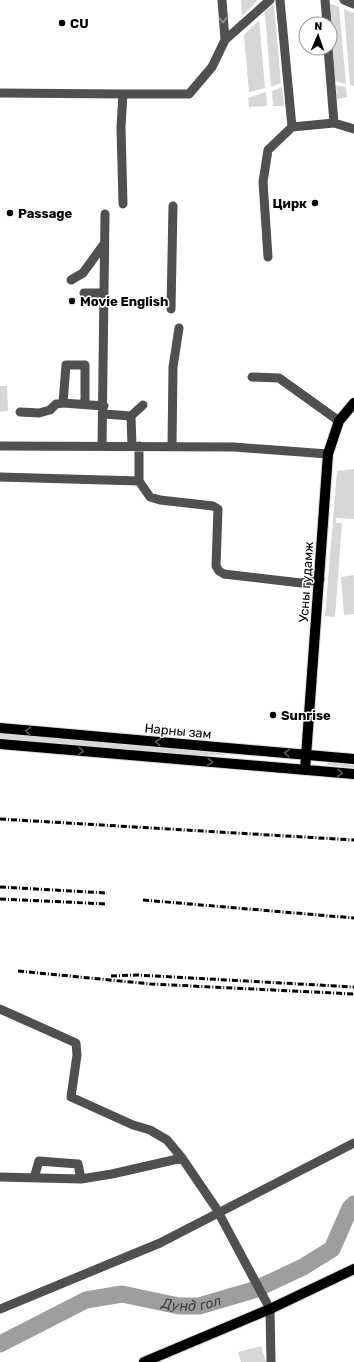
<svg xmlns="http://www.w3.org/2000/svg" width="354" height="1362" font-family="Rubik,sans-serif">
<rect width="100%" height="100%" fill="#fff"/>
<path fill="#d7d7d7" d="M 241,0 L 258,0 L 242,16 Z
M 329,3 L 339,7 L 346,84 L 335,81 Z
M 272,5 L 274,5 L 281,83 L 271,87 L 265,12 Z
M 344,9 L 354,13 L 354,86 L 350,85 Z
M 259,20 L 265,88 L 249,92 L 244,35 Z
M 336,85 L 346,87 L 347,97 L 337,99 Z
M 282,87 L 284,106 L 273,106 L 272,91 Z
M 266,92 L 267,106 L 249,107 L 248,98 Z
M 0,386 L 7,386 L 8,411 L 0,412 Z
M 354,469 L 354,519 L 336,518 L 336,523 L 342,523 L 335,617 L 325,616 L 337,471 Z
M 354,575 L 354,614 L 344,615 L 341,577 Z
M 0,733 L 240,754 L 197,756 L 0,739 Z
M 328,762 L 354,764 L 354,768 L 327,765 Z
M 261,1346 L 266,1362 L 241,1362 L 238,1352 Z"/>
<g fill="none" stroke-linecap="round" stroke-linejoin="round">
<path stroke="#9e9e9e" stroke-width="17" id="s1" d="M 0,1344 L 86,1300 L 122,1294 L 179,1306 L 199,1306 L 254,1290 L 303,1267 L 332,1249 L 350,1208 L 354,1204"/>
<g stroke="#dbdbdb" stroke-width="12">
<path id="major" d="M 0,728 L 354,759
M 0,744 L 354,774
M 305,770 L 328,454 L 339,421 L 354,403
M 144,1362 L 270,1309 L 354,1269"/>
</g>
<path stroke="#505050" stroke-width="9" d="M 222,0 L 225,40
M 280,0 L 292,127 L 334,123 L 354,129
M 325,0 L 327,24
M 344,0 L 354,4
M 328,48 L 334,123
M 0,93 L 123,94
M 123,204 L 121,127 L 123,94 L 189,94 L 212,67 L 225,40 L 270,0
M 268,257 L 263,182 L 268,150 L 292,127
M 71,280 L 83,273 L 104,244
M 84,293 L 104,293
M 171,309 L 173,206
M 252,377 L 279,378 L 339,421
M 63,403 L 66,365 L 85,365 L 85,404
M 20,412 L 39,413 L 50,410 L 56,404 L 63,403 L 104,406
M 104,414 L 131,416
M 0,446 L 234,447 L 328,454
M 102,446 L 105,214
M 132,446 L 131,416 L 143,405
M 172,446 L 173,367 L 179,328
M 0,477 L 139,481 L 139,446
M 139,481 L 150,497 L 160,500 L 213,506 L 218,509 L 216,566 L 219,571 L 224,574 L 301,583 L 320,579
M 0,1009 L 76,1043 L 77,1055 L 71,1097 L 133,1125 L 150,1130 L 167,1140 L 182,1158 L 216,1208 L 270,1309 L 271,1362
M 0,1177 L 81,1179 L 112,1174 L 182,1158
M 34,1178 L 39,1161 L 78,1164 L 81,1179
M 0,1309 L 160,1243 L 354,1143"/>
<use href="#major" stroke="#000" stroke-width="10"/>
<path stroke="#000" stroke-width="3" stroke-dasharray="6 2 1 2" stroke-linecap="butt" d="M 0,819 L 354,840
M 0,887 L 107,893
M 0,899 L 107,904
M 143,900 L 354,918
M 18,971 L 151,984 L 354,994
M 111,976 L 137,975 L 354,987"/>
</g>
<defs><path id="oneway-chevron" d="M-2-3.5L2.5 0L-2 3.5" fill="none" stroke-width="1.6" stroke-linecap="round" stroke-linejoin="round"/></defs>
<use stroke="#969696" href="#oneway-chevron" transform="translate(223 20) rotate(86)"/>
<g stroke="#595959">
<use href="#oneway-chevron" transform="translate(28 731) rotate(-175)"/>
<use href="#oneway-chevron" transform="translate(158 742) rotate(-175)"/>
<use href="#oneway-chevron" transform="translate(81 751) rotate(5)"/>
<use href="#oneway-chevron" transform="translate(287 753) rotate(-175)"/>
<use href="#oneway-chevron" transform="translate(210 762) rotate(5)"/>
<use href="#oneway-chevron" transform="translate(340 773) rotate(5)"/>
</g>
<g fill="#000" stroke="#fff" stroke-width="1.5">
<circle cx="62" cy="23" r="4"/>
<circle cx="315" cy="203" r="4"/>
<circle cx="10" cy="213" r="4"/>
<circle cx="72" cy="301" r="4"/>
<circle cx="273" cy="715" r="4"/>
</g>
<g text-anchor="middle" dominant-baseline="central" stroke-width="3" stroke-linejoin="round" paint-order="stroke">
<g font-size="13" font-weight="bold" fill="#000" stroke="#fff" text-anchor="start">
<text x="70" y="23">CU</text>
<text x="307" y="203" text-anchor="end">Цирк</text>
<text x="18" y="213">Passage</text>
<text x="80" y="301">Movie English</text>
<text x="281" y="715">Sunrise</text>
</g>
<g font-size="13" fill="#000" stroke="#fff">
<text transform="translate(306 582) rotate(-86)">Усны гудамж</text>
<text transform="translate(178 731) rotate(5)">Нарны зам</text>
</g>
<g font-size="14" font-style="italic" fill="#3f3f3f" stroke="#fff">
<text stroke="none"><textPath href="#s1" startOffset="204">Дунд гол</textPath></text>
</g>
</g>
<g transform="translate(318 36) rotate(2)"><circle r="19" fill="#ffffff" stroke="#999999"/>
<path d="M0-3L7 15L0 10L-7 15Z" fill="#000000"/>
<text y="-6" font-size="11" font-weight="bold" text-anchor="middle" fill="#000000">N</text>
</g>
</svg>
